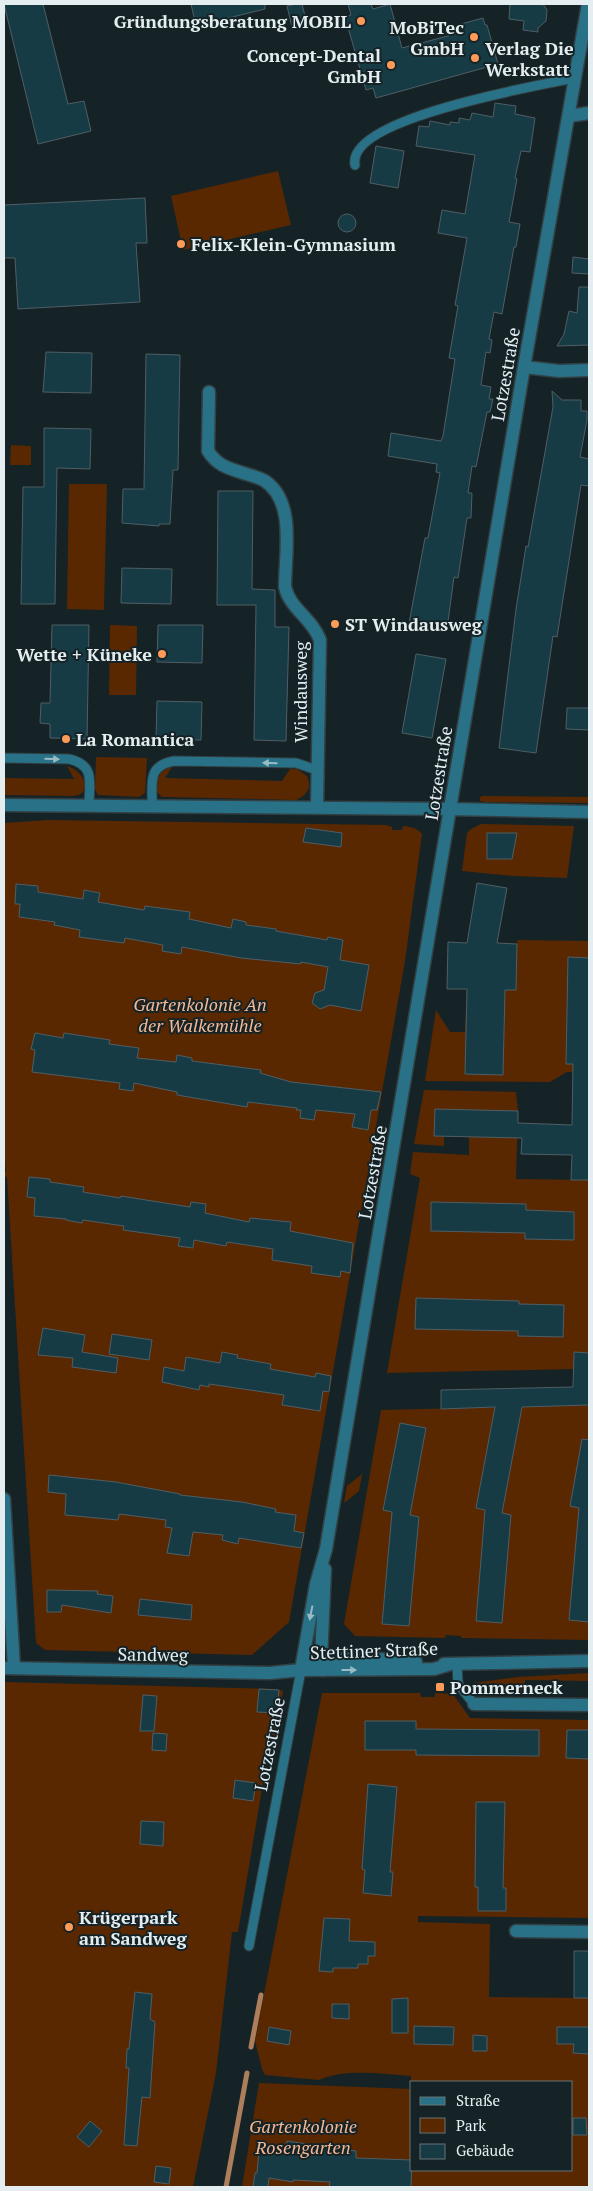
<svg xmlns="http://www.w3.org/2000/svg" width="593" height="2191" font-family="'PT Serif',serif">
<rect width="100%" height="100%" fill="#152327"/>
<path fill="#592800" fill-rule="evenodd" d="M 278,171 L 291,225 L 183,250 L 171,196 Z
M 11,445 L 31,446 L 31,465 L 10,465 Z
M 69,484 L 107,484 L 104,610 L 67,609 Z
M 110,625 L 137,626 L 136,695 L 109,695 Z
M 96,757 L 147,758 L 145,793 L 139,797 L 98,795 L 95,789 Z
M 67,766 C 78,769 92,783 81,794 L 74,796 L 4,795 L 4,778 L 74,779 Z
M 172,767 L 165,778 L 282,781 L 290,769 L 297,769 L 307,776 C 312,787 308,795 296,800 L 162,797 L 157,792 C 157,778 158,771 172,767 Z
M 483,796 L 589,797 L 589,803 L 486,802 L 480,801 L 480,797 Z
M 48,820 L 386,825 L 392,827 L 392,830 L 402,830 L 403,826 C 411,827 416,827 422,834 L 405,961 L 289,1622 L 252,1655 L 45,1650 L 36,1643 L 7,1177 L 4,1176 L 4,1172 L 6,1172 L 4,1147 L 4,823 Z
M 481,824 L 574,826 L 567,878 L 512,876 L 462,871 L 467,833 L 471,829 Z
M 517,940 L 589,941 L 589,1072 L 567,1072 L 550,1082 L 425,1081 L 436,1010 L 450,1032 L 465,1032 L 467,989 L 516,990 Z
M 424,1090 L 516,1092 L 518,1111 L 516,1179 L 589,1180 L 589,1353 L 574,1352 L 574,1369 L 387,1373 L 420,1178 L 410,1174 L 413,1152 L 469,1155 L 469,1137 L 444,1136 L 444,1146 L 414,1144 Z
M 589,1405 L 589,1640 L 461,1638 L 461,1636 L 446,1635 L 445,1638 L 355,1636 L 344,1624 L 381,1410 Z
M 362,1474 L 359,1491 L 344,1503 L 347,1486 Z
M 589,1673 L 589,1681 L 525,1680 L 525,1695 L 482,1694 L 473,1683 L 518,1677 Z
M 4,1682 L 276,1689 L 283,1691 L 275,1741 L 270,1741 L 238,1932 L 232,1932 L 216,2073 L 193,2187 L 4,2187 Z
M 322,1693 L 420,1693 L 421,1697 L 435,1697 L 435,1693 L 453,1694 L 470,1718 L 589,1720 L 589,1918 L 418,1916 L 418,1922 L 490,1924 L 489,1997 L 589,1998 L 589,2187 L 242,2187 L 259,2083 L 411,2089 L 411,2076 C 382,2074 346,2068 319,2080 L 265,2075 L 262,2069 L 255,2041 ZM 412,2082 L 572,2082 L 572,2170 L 412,2170 Z"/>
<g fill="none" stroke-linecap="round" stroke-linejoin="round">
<path stroke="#ac7e5c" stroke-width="5" d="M 251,2047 L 261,1995
M 226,2187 L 247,2073"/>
</g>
<path fill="#173b45" stroke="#4f5e64" d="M 4,4 L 43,4 L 68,104 L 84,101 L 91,131 L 38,144 Z
M 191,4 L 265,4 L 265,9 L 196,26 Z
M 296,4 L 302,4 L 307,24 L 292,27 L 287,6 Z
M 348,4 L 371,4 L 373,9 L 390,4 L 402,48 L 463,32 L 461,24 L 483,18 L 485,25 L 487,25 L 498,64 L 376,98 L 373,88 L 366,90 L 345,17 L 351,15 Z
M 510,4 L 543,4 L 547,10 L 546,21 L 538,28 L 538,32 L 523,30 L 524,21 L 509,19 Z
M 495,103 L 516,106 L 515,114 L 535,118 L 530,152 L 521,151 L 515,178 L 517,179 L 509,222 L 520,224 L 516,247 L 514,247 L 502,314 L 494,312 L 489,339 L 492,340 L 490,353 L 486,352 L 481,385 L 491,387 L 489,399 L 493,399 L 490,412 L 487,412 L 476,467 L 472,466 L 468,493 L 472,493 L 471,518 L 467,518 L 458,578 L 454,577 L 447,629 L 444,628 L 443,631 L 409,623 L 425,538 L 428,538 L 440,473 L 436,472 L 437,464 L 388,456 L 391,433 L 441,441 L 443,436 L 455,359 L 449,358 L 458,306 L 455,305 L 467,238 L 438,233 L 442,210 L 465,214 L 475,155 L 416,146 L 419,126 L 429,127 L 430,121 L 450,125 L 450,122 L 459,123 L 459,118 L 470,120 L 472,113 L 493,117 Z
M 376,146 L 404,151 L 398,188 L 370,183 Z
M 145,198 L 147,243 L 136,243 L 140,302 L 18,309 L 15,258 L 4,258 L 4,205 Z
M338 223a9 9 0 1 1 18 0a9 9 0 1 1-18 0Z
M 573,257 L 589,259 L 589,274 L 572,273 Z
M 579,287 L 589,287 L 589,345 L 557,346 L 564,334 L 569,311 L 577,313 Z
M 46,352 L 92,353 L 91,393 L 43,392 Z
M 146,354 L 180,355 L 178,470 L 173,470 L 170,524 L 159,524 L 159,526 L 122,523 L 123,489 L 144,489 Z
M 552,391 L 562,400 L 581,400 L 581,411 L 587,411 L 587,420 L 580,457 L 589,459 L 589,486 L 581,485 L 557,637 L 553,636 L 536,753 L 499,748 L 516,609 L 526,546 L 528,547 L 553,407 Z
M 44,428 L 91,429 L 90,469 L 57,468 L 55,604 L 21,604 L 23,487 L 44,487 Z
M 218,491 L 253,491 L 252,589 L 275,590 L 275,627 L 289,627 L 286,741 L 254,740 L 256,605 L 217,605 Z
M 122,568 L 172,569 L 171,604 L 121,603 Z
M 52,625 L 89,625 L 87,739 L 50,738 L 50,724 L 40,723 L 41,703 L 50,703 Z
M 158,625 L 203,625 L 202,663 L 157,662 Z
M 416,654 L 446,659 L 432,738 L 402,733 Z
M 157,701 L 202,702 L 201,740 L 156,739 Z
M 567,708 L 589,708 L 589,730 L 566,729 Z
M 306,828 L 342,833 L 341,847 L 303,842 Z
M 487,833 L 517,833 L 512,859 L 487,859 Z
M 477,883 L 507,888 L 497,943 L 517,944 L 516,990 L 505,990 L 503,1075 L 465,1074 L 467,989 L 447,989 L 448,942 L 467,943 Z
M 16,884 L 38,886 L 38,892 L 83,899 L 84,890 L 100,893 L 98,902 L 144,910 L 145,906 L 190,912 L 189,919 L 231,928 L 233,919 L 246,922 L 246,925 L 276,929 L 276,931 L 327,940 L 328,937 L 343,940 L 340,960 L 369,965 L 361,1011 L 330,1005 L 320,1009 L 312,1003 L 315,993 L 324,990 L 328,967 L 301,962 L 301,964 L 241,958 L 182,947 L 181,954 L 162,951 L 163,945 L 125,938 L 124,943 L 79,937 L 80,930 L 54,925 L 55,922 L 19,917 L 20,904 L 15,904 Z
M 568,957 L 589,958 L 589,1180 L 571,1180 L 572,1155 L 521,1154 L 522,1138 L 434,1136 L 435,1109 L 518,1111 L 518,1123 L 572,1125 L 573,1064 L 566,1064 Z
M 35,1033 L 63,1038 L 64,1033 L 110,1040 L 109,1044 L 139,1048 L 137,1058 L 176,1062 L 177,1055 L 192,1058 L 192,1061 L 261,1070 L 260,1073 L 291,1082 L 381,1092 L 377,1110 L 371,1110 L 368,1130 L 352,1127 L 355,1114 L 316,1110 L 314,1120 L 300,1118 L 301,1110 L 296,1110 L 297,1108 L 248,1102 L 247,1107 L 177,1095 L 177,1092 L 134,1083 L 133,1091 L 119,1089 L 120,1083 L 32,1072 L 35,1050 L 31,1049 Z
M 29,1177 L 50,1179 L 50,1182 L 84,1187 L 83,1192 L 120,1198 L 121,1196 L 190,1207 L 191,1202 L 206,1204 L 205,1213 L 249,1222 L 250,1218 L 291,1222 L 290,1231 L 353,1243 L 350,1273 L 341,1271 L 340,1277 L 311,1273 L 312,1266 L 272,1260 L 273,1249 L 227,1242 L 226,1246 L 194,1240 L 193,1248 L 178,1246 L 180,1238 L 123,1230 L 124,1226 L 83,1220 L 82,1223 L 66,1220 L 66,1219 L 34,1216 L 35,1198 L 27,1197 Z
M 431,1202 L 526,1204 L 526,1210 L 574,1212 L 574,1240 L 525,1239 L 525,1233 L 431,1231 Z
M 416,1298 L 519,1301 L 519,1304 L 564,1305 L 563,1337 L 518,1336 L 518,1331 L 415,1329 Z
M 43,1328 L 85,1335 L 82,1352 L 118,1358 L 116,1373 L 72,1367 L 73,1358 L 38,1355 Z
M 112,1334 L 152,1340 L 149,1360 L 109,1354 Z
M 222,1352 L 238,1355 L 237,1358 L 271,1364 L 270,1369 L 315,1377 L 316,1373 L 331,1376 L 329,1392 L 323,1391 L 320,1411 L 282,1405 L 284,1395 L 209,1384 L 209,1387 L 200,1385 L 199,1390 L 162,1382 L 164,1367 L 184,1371 L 186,1357 L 220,1363 Z
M 574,1352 L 589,1353 L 589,1405 L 522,1407 L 502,1513 L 511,1515 L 502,1623 L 476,1621 L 485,1510 L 476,1508 L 495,1407 L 441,1409 L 441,1390 L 573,1387 Z
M 400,1423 L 426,1428 L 410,1515 L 419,1517 L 409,1626 L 382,1624 L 392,1512 L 383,1510 Z
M 582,1439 L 589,1440 L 589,1622 L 569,1620 L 579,1508 L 570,1506 Z
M 49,1475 L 116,1482 L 180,1494 L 180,1495 L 242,1502 L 276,1509 L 275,1512 L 296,1515 L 294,1531 L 304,1533 L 301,1548 L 239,1538 L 238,1544 L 222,1540 L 223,1535 L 193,1532 L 189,1556 L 167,1553 L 172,1528 L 165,1527 L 166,1520 L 119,1514 L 118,1520 L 65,1515 L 66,1494 L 48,1492 Z
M 47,1590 L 98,1591 L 97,1594 L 113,1596 L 111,1613 L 62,1605 L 61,1612 L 47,1612 Z
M 140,1599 L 192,1605 L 191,1620 L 138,1615 Z
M 259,1689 L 279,1690 L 277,1713 L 257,1712 Z
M 143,1695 L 157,1696 L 154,1731 L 140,1731 Z
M 365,1721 L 416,1721 L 416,1729 L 539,1730 L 539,1756 L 416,1755 L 416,1750 L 365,1750 Z
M 567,1730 L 589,1730 L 589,1759 L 566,1758 Z
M 153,1733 L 167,1734 L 166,1751 L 152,1750 Z
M 235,1780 L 256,1783 L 253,1801 L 233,1798 Z
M 368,1784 L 397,1787 L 390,1872 L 393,1872 L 391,1896 L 363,1893 L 365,1870 L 362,1869 Z
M 476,1802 L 505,1802 L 503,1888 L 506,1888 L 506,1911 L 478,1911 L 478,1887 L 475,1887 Z
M 141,1821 L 164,1822 L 163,1846 L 140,1844 Z
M 324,1918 L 350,1919 L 349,1941 L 375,1942 L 375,1956 L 368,1956 L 368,1964 L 358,1964 L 358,1968 L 333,1968 L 333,1972 L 319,1971 Z
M 574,1951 L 589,1951 L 589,1998 L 574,1998 Z
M 135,1992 L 152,1994 L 150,2019 L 155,2022 L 150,2098 L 142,2097 L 137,2146 L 124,2145 L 129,2068 L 126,2068 L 127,2049 L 129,2049 Z
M 408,1998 L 408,2033 L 392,2033 L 392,1999 Z
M 332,2004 L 349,2004 L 349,2019 L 332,2018 Z
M 414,2026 L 454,2027 L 453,2045 L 414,2044 Z
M 269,2027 L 291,2031 L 289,2045 L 267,2041 Z
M 557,2027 L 589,2027 L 589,2054 L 573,2053 L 574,2044 L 557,2044 Z
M 473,2035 L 487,2036 L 487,2051 L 473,2051 Z
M 573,2118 L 586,2118 L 587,2135 L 573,2135 Z
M 90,2121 L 102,2131 L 89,2147 L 77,2137 Z
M 287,2141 L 356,2151 L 356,2158 L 412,2160 L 411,2187 L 329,2187 L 330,2182 L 293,2180 L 293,2182 L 269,2178 L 268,2187 L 253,2187 L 255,2173 L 257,2173 L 259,2151 L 285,2153 Z
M 156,2166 L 171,2168 L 169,2184 L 154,2182 Z"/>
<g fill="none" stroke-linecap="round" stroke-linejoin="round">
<g stroke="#323f43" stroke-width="11">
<path id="service" d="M 355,165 C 346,118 541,85 575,78
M 4,758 L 69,759 C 96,765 89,783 89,806
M 152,807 C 153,784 146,766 174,761 L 296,763 L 317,770
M 457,1664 L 458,1684 L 474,1704
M 249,1946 L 301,1670"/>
</g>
<g stroke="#323f43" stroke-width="15">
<path id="minor" d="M 569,116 L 589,113
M 524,367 L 559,371 L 589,370
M 209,392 L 208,451 C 217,465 227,468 243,473 C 250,475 258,477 265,481 C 296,502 285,553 285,587 C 290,609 312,618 320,640 L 317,808
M 4,805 L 450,809 L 589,812
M 4,1499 L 14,1668
M 301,1670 L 316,1584 L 326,1549 L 524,367 L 588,4
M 323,1670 L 321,1661 L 325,1569
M 474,1704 L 589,1705
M 516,1931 L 589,1932"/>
</g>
<g stroke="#323f43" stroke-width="15">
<path id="tertiary" d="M 444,1664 L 589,1661
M 4,1668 L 270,1673 L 301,1670 L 434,1669 L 451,1664
M 305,1668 C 339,1653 380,1659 416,1662"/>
</g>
<use href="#service" stroke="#297186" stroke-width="9"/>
<use href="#minor" stroke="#297186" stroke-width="12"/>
<use href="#tertiary" stroke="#297186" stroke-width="12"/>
</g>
<defs><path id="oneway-solid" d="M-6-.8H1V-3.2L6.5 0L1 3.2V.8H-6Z" transform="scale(1.25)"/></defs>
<g fill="#99bbc6">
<use href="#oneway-solid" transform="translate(52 759) rotate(1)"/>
<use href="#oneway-solid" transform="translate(270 763) rotate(-179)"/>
<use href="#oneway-solid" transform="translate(311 1613) rotate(101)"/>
<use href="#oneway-solid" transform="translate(349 1670)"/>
</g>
<g fill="#fe9b59" stroke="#152327" stroke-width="2">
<circle cx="361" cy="21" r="5"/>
<circle cx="474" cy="37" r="5"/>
<circle cx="475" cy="58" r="5"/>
<circle cx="391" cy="65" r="5"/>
<circle cx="181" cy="244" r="5"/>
<circle cx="335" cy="624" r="5"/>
<circle cx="162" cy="654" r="5"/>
<circle cx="66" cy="739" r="5"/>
<rect x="435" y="1682" width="10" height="10" rx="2.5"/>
<circle cx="69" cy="1927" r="5"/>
</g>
<g text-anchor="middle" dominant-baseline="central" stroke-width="4" stroke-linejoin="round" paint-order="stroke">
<g font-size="18" font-weight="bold" fill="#e4edf0" stroke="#152327" text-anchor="start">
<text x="351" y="21" text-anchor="end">Gründungsberatung MOBIL</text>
<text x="464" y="27" text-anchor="end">MoBiTec<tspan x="464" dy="21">GmbH</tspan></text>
<text x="485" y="48">Verlag Die<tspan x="485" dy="21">Werkstatt</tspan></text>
<text x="381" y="55" text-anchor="end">Concept-Dental<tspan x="381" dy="21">GmbH</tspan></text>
<text x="191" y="244">Felix-Klein-Gymnasium</text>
<text x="345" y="624">ST Windausweg</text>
<text x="152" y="654" text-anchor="end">Wette + Küneke</text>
<text x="76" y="739">La Romantica</text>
<text x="450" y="1687">Pommerneck</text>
<text x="79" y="1917">Krügerpark<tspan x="79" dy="21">am Sandweg</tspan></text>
</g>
<g font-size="18" fill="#e4edf0" stroke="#152327">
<text transform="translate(505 374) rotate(-80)">Lotzestraße</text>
<text transform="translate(300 692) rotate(-90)">Windausweg</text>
<text transform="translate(438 773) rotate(-81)">Lotzestraße</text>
<text transform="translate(372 1172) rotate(-80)">Lotzestraße</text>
<text transform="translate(374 1650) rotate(-2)">Stettiner Straße</text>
<text transform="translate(153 1654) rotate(1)">Sandweg</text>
<text transform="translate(269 1744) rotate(-79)">Lotzestraße</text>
</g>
<g font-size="18" font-style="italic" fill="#f5b995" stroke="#152327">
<text x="200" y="1004">Gartenkolonie An<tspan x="200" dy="21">der Walkemühle</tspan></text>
<text x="303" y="2126">Gartenkolonie<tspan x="303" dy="21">Rosengarten</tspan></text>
</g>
</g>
<rect width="593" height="2191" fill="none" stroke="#e4edf0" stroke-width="10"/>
<rect x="410" y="2081" width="162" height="90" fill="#152327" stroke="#687477"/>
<rect x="420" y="2097" width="25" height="8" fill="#297186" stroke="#687477"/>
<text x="456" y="2106" font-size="15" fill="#e4edf0">Straße</text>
<rect x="420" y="2118" width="25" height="15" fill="#592800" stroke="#687477"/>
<text x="456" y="2131" font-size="15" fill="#e4edf0">Park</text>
<rect x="420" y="2144" width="25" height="15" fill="#173b45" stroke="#687477"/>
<text x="456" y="2156" font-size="15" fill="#e4edf0">Gebäude</text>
</svg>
